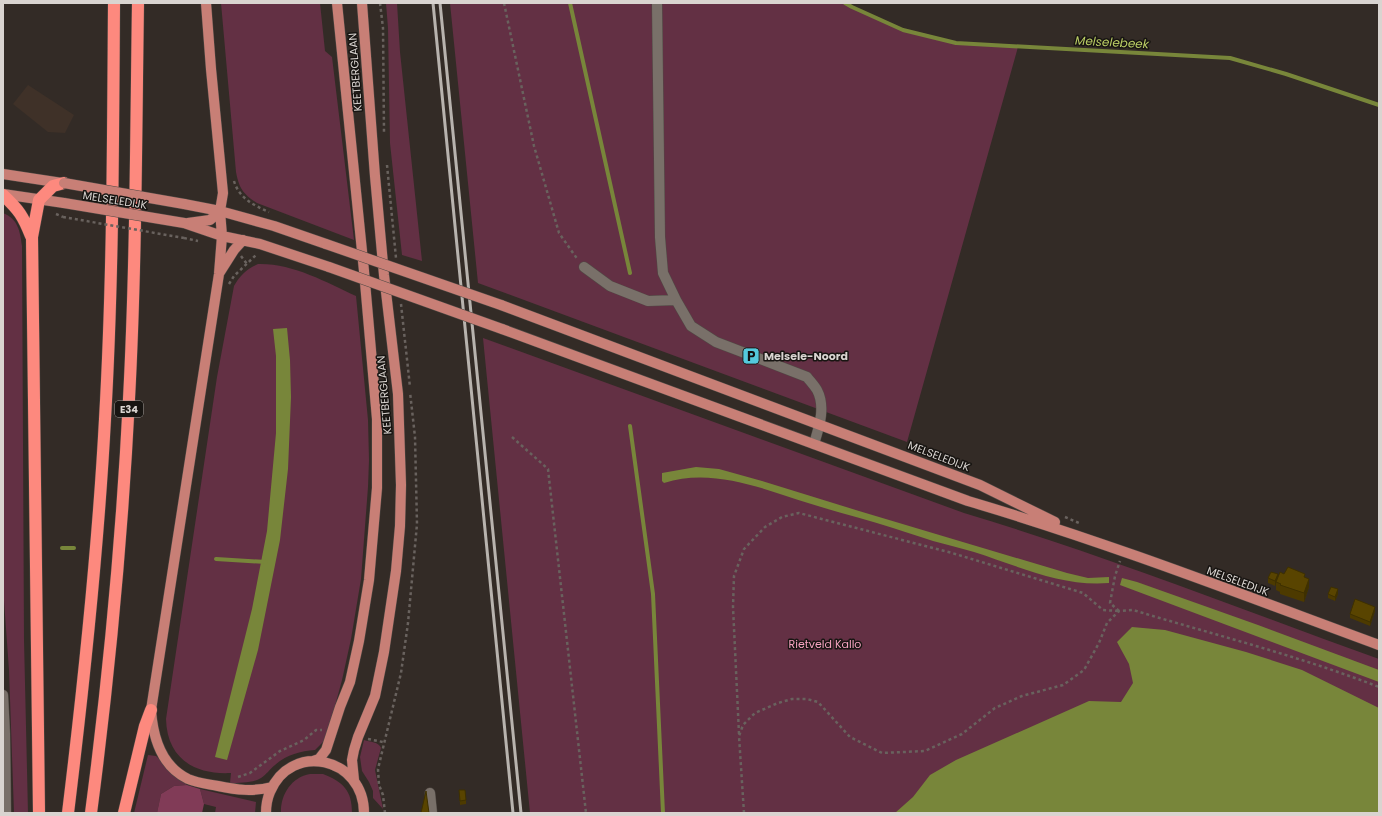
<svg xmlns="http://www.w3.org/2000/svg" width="1382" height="816" font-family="Poppins,sans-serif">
<rect width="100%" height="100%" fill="#332b26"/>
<path fill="#3f3128" d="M 28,85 L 74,115 L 65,133 L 48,132 L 13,104 Z"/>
<path fill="#633044" d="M 221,3 L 320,3 L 325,51 L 332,57 L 354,240 L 257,203 C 243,194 239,188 236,172 Z
M 386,3 L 397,3 L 400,52 L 422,261 L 402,255 L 390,143 L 388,28 Z
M 450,3 L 845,3 L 852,7 L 903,30 L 956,43 L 1018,47 L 907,442 L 478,283 Z
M 3,213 C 18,219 20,231 22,246 L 24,640 L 28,813 L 14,813 L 9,670 L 3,587 Z
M 258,264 C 292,263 326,282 356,296 L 368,420 L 369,460 L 368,487 L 361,579 L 351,639 L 342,680 L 328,732 L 326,739 L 315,750 C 300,751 286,755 275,765 C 270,769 266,775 261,778 C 253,783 240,783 230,783 L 231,773 C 194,775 167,758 166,719 L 217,377 L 234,286 C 240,275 247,269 258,264 Z
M 483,338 L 964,513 C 1104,555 1241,609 1379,659 L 1379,813 L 530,813 Z
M 364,740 C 370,742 379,742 381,748 L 375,770 L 383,809 L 373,798 L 373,791 L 369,782 L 362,771 L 360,757 Z
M 148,755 L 156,756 L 187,785 L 174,786 L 161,794 L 157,813 L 134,813 Z
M 323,774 C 343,782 352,790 352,813 L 281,813 C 280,796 291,777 310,774 C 314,774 319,774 323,774 Z
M 200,789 L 256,802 L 255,813 L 215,813 L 216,807 L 204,804 Z"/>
<path fill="#813b57" d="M 187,785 L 200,789 L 204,804 L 202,813 L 157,813 L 161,794 L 174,786 Z"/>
<path fill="#78863a" d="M 287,328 L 290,360 L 291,397 L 288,469 L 280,540 L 258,650 L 227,760 L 215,757 L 252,609 L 267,531 L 276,433 L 276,356 L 273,329 Z
M 696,467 L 719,469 L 762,481 L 859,511 L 1067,573 L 1088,578 L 1109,577 L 1109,583 C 1062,587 1018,566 974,552 C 961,548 947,545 933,541 C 920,537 906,532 893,528 C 865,519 836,512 808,503 C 763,489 712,467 664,483 L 662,481 L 662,473 Z
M 1122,578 L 1137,582 L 1258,625 L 1379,670 L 1379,682 L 1120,585 Z
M 1132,627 L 1165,630 L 1246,652 L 1302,670 L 1379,708 L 1379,813 L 895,813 L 913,797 L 930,775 L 956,760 L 1089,701 L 1121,702 L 1133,683 L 1129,664 L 1117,642 Z"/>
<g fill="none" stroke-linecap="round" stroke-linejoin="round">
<path stroke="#78863a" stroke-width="4" d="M 570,3 L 630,273
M 845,3 L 852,7 L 903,30 L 956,43 L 1230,58 L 1286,74 L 1379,105
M 630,426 L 653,594 L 663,813
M 62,548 L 74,548
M 216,559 L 266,562"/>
<g stroke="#504a45" stroke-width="11">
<path id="minor" d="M 657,3 L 660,237 L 663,273 L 676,300 L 691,326 L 716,342 L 807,377 C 810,381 814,385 817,390 C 826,407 819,427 814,444
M 584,267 L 610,286 L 648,301 L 676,300
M 3,695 L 5,734 L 6,813
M 430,793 L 432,813"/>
</g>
<g stroke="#504a45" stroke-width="11">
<path id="major" d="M 206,3 L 211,69 L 223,193 L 220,211 L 222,236 L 219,274 L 151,710 C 153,738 161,766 188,779 C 197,783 208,784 218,786 C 237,790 253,792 272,787
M 3,174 L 62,183
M 3,194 L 64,203
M 184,204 L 220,211 L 274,226 L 326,244
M 184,223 L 222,236 L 260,244 L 329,267
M 188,223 L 210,220 L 220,211
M 220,272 L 234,250 L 243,240
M 501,305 L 980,485 L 1055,522
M 502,329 L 968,501 C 1107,542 1243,595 1379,645
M 313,761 L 319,759 L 326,750 L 340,707 L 350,682 L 359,641 L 369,580 L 377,488 L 377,419 L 364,271 L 337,3
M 354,780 L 352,760 L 354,750 L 358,737 L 375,696 L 384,652 L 396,571 L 400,526 L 401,485 L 398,394 L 384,275 L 375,176 L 362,3
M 266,813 C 266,806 267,799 270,792 C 291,741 364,757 364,813"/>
</g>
<g stroke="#504a45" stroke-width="13">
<path id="highway" d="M 3,195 C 19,210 23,216 31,236
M 39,813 L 32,237 L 39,200 L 53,186 L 64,183
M 68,813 C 84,682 98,551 105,419 C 113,281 113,142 114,3
M 91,813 C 109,676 122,537 129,399 C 136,267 136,135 138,3
M 124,813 L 145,726 L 151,710"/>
</g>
<path stroke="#69625e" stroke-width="2.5" stroke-dasharray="3 3" stroke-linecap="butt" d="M 380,3 L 383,28 L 384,132
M 504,3 L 534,146 L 559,233 L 578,260
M 387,165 L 396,258
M 234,181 C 239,198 253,205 269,212
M 56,214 L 63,217
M 184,238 L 198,241
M 241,256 L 247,264
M 229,284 L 234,276 L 256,255
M 401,304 L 410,387
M 512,437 L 548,469 L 586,813
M 1065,517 L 1079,523
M 1119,611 L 1110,603 L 1115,576 L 1120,561
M 739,734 L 733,607 L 734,576 L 744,549 L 765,527 L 782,517 L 799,513 L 952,553 L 1083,593 L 1103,610 L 1119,611
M 368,739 L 383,742
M 238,777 L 250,773 L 280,751 L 304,740 L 316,730 L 322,730
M 385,813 L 383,795 L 379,785 L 378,769 L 401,673 L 408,623 L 417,524 L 415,437 L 410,392
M 744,813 L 739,736 L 743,725 L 755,713 L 778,703 L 792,699 L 807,699 L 818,702 L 850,737 L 882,753 L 925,751 L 962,734 L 995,708 L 1022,696 L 1063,685 L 1084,670 L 1099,643 L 1107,623 L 1119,611 L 1133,610 C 1215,635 1299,656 1379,687"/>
<use href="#minor" stroke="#797069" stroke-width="10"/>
<use href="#major" stroke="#c87f76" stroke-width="10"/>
<use href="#highway" stroke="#fd897e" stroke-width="12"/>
<path stroke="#b8b3ae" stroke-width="3" d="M 433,3 L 513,813
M 440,3 L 521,813"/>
<g stroke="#504a45" stroke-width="11" stroke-linecap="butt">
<path id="major-bridge" d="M 64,183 L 184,204
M 64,203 L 184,223
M 326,244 L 501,305
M 329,267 L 502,329"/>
</g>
<path stroke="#69625e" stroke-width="2.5" stroke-dasharray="3 3" stroke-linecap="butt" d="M 63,217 L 184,238"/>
<use href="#major-bridge" stroke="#c87f76" stroke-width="10"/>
</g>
<path fill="#4d3a00" d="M 1284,574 L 1305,577 L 1309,587 L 1304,602 L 1280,594 L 1280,592 L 1276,590 L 1276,582 L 1275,586 L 1268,583 L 1268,578 L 1278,578 Z
M 1328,594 L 1338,594 L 1335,601 L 1328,598 Z
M 1375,611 L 1370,626 L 1350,618 L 1350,614 Z
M 459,790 L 466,800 L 466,804 L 460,805 Z"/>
<path fill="#3e3000" d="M 1278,574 L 1278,579 L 1275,586 L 1275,581 Z
M 1309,579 L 1309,587 L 1304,602 L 1304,593 Z
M 1338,589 L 1338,594 L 1335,601 L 1335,597 Z
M 1375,607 L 1375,611 L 1370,626 L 1370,622 Z"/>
<path fill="#594400" stroke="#3e3000" d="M 1288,567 L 1305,574 L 1304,577 L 1309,579 L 1304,593 L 1280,585 L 1281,584 L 1276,582 L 1280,572 L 1284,574 Z
M 1271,572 L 1278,574 L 1275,581 L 1268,578 Z
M 1331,587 L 1338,589 L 1335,597 L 1328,594 Z
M 1355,599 L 1375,607 L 1370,622 L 1350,614 Z
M 459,790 L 465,790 L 466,800 L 460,801 Z
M 426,791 L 429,813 L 421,813 Z"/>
<defs>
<g id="parking-square" transform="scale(0.9)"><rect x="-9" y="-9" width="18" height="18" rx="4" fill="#54cadd" stroke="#181512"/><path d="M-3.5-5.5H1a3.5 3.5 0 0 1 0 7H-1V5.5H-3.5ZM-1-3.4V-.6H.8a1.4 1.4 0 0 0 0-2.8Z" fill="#111"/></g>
</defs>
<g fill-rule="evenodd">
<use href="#parking-square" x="751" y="356"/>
</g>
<g text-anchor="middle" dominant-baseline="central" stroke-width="3" stroke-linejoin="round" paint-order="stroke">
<rect fill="#181512" stroke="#9f9b97" stroke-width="1" x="115" y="401" width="28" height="16" rx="3"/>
<g font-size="10" font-weight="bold" fill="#d9d4d0">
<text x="129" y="409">E34</text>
</g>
<g font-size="11" fill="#d9d4d0" stroke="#181512">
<text transform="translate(355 72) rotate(-94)">KEETBERGLAAN</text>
<text transform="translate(115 200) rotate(9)">MELSELEDIJK</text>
<text transform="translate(384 395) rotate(-95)">KEETBERGLAAN</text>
<text transform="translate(939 456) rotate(21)">MELSELEDIJK</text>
<text transform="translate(1238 581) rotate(20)">MELSELEDIJK</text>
</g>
<g font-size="11" font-weight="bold" fill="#d9d4d0" stroke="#181512" text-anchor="start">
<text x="764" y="356">Melsele-Noord</text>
</g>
<g font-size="11" fill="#f7a3c1" stroke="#181512">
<text x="825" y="644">Rietveld Kallo</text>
</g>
<g font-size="12" font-style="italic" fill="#bacd65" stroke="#181512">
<text transform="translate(1112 42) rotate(3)">Melselebeek</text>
</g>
</g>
<rect width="1382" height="816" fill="none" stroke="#d9d4d0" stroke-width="8"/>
</svg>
